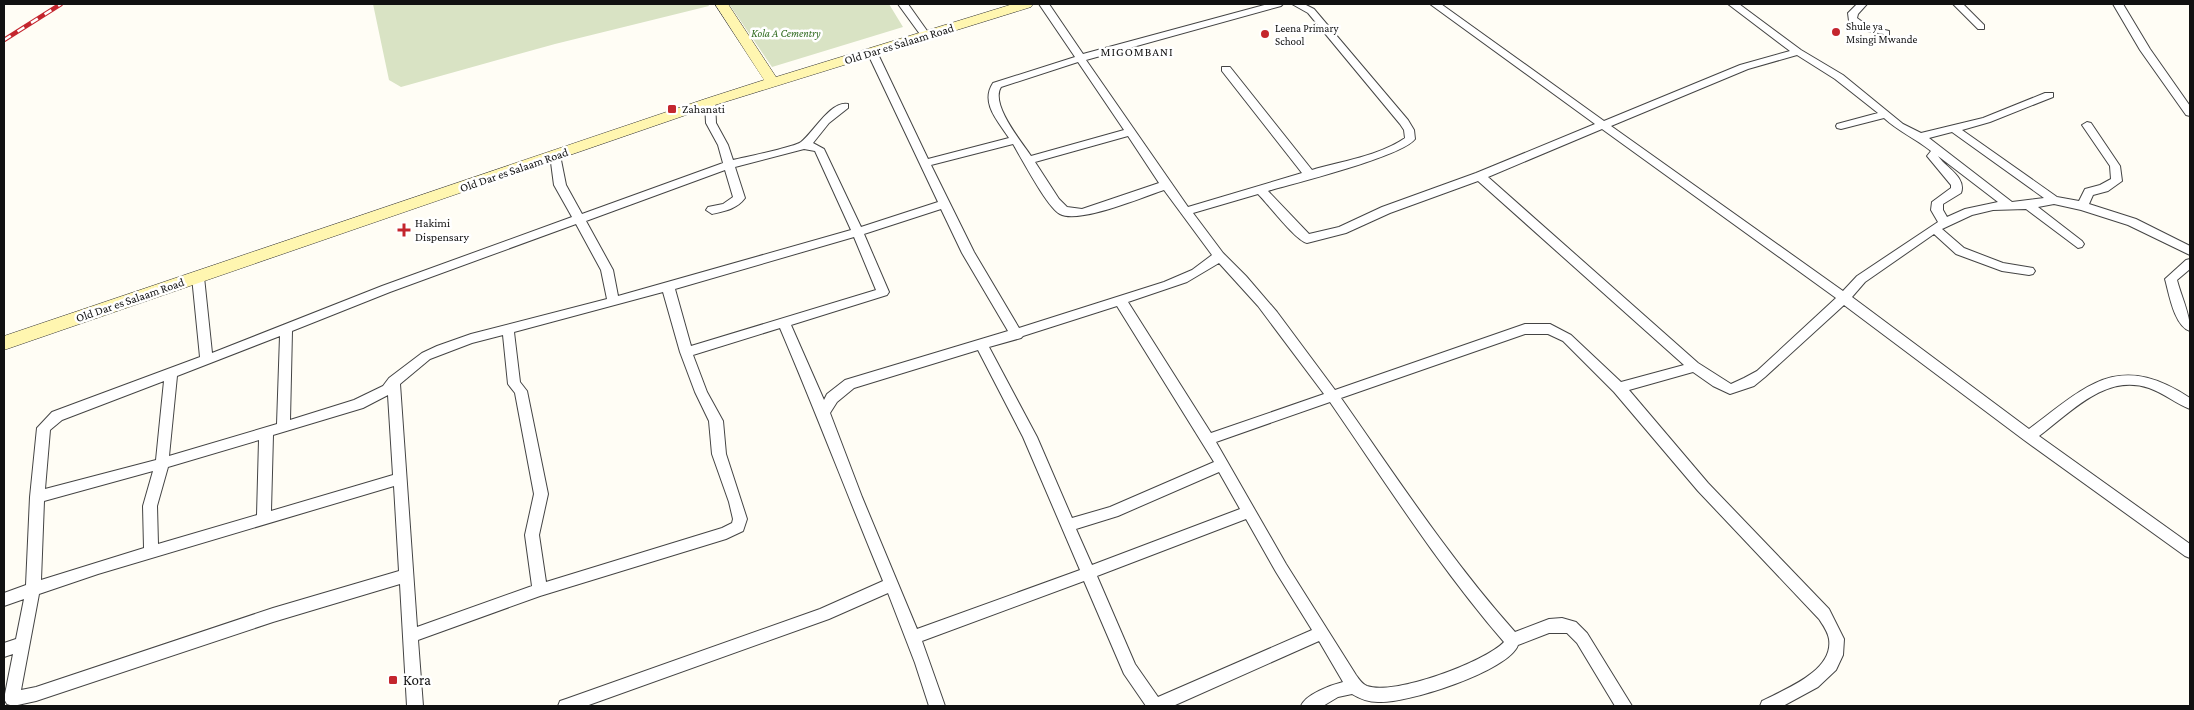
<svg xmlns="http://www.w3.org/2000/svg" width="2194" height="710" font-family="'Crimson Pro',serif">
<rect width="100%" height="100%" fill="#fffdf5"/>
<path fill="#d9e3c4" d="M 373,4 L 708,4 L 709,6 L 555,44 L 401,87 L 389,80 Z
M 729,4 L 889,4 L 903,27 L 772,67 Z"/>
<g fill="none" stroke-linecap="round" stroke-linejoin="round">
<g stroke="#444" stroke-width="2">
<path id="street" d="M 898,4 L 908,4 L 930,35 L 928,37 L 922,37 Z
M 1039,4 L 1049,4 L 1083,54 L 1268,4 L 1283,4 L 1281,6 L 1086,60 L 1188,207 L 1302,173 L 1222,71 L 1222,67 L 1230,67 L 1312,170 C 1342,161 1379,156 1405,138 L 1404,130 L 1400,124 L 1308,13 L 1292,4 L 1304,4 L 1314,9 L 1408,120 L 1414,130 L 1415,139 C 1401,157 1295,183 1268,191 L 1309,234 L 1339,227 L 1382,207 L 1476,173 L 1595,124 L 1430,4 L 1441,4 L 1604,121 L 1740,65 L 1790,51 L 1728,4 L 1739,4 L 1801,50 L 1843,75 L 1903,124 L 1921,133 L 1983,118 L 2045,93 L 2053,93 L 2053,97 L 1990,122 L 1962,130 L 2057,197 L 2079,201 L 2085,189 L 2100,185 L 2111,179 L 2110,166 L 2082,125 L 2087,122 L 2091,123 L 2120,166 L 2122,181 L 2108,191 L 2093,195 L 2089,204 L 2136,219 L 2190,246 L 2190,255 L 2128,225 L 2081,210 L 2054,204 L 2038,207 L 2082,241 L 2084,244 L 2082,247 L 2078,248 L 2026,209 L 1993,210 L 1972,215 L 1942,229 L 1964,248 L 2003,263 L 2033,268 L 2035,271 L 2033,274 L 2029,275 L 2002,271 L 1956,254 L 1934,234 L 1865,282 L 1852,297 L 2029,429 C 2088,385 2118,351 2190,398 L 2190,409 C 2176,404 2164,393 2149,388 C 2106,373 2071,412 2039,436 L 2190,544 L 2190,558 L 2185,556 L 2024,440 L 1844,305 L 1765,377 L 1754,386 L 1730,394 L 1713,386 L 1693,372 L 1629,390 L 1708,483 L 1829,609 L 1844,639 L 1843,655 L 1836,670 L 1818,687 L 1783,706 L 1760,706 L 1762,701 C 1785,689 1834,671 1829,639 C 1828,632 1823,625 1819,619 L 1698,491 L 1614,392 L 1563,341 L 1548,334 L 1525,334 L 1341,398 C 1397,478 1450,559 1515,632 L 1549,619 L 1562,618 L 1576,622 L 1587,633 L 1632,706 L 1615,706 L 1577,643 L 1567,633 L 1549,633 L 1518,645 C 1509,671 1406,704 1378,702 C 1369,702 1360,699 1352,694 L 1338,697 L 1323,706 L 1301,706 C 1306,694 1331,685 1343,682 L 1319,641 L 1173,706 L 1146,706 L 1124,674 L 1084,581 L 922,641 L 945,706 L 929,706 L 915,663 L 888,593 L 829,619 L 586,706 L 558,706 L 560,701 L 566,699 L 820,609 L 883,581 C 848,497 816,412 780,328 L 693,355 L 707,392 L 723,421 L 726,454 L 747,519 L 743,531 L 726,539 L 540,596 L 418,640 L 423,706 L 407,706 L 400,584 L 273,622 L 36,701 L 13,706 L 7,704 L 4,699 L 13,654 L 4,657 L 4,643 L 16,639 L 24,599 L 4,606 L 4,593 L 26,585 L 30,497 L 37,428 L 52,412 L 200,357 L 192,277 L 194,274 L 198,273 L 204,277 L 212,353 L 382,286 L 572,217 L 554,185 L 550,155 L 551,152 L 555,151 L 560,155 L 566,185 L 582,214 L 723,163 L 718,145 L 706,123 L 705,102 L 710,99 L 715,102 L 716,123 L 728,145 L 733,160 C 745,157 795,147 801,142 C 813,133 831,100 848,104 L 848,108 L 829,123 L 813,143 L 824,149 L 861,227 L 938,202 L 867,52 L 869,50 L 872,49 L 877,52 L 928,159 L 1009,138 C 998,121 980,103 993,83 L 1075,57 ZM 1797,55 L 1835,79 L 1878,113 L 1837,124 L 1836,126 L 1837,128 L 1841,129 L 1884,118 C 1898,131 1916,139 1931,151 L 1927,156 L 1951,185 L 1951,188 L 1932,202 L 1931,210 L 1938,222 L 1857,276 L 1843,291 L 1611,126 L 1748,69 ZM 1078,62 L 1124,130 L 1031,156 C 1021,141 990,104 1001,87 ZM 1602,129 L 1836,298 L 1757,371 L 1744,378 L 1731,384 L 1698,363 L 1488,177 ZM 1952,132 L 2044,198 L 2012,202 L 1929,138 ZM 1128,136 L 1159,183 L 1082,209 L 1067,207 L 1059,199 L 1035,162 ZM 1013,144 C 1022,159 1047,207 1060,214 C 1079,224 1143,197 1164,190 L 1212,255 L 1192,270 L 1164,282 L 1019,328 L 974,252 L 931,165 ZM 804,149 L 815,151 L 851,230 L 618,296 L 613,270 L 586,221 L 725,170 L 733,197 L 723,204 L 708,207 L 706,210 L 712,214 C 725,211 737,209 745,198 L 735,167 ZM 1938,156 L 1998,202 L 1965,209 L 1947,217 L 1943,210 L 1943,204 L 1961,193 C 1967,177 1945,167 1938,156 ZM 1478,181 L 1684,365 L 1621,382 L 1571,335 L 1550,324 L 1525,324 L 1335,390 L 1277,312 L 1246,276 L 1223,253 L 1193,213 L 1258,194 C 1269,205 1295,240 1307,243 L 1346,233 L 1390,213 ZM 941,209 L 962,253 L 1008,331 L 845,380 L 827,394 L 824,400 L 791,325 L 887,295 L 889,292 L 864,234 ZM 576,224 L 601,270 L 607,299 L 471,334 L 437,346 L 422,353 L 389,378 L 383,386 L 354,400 L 290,420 L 292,331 L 390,292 ZM 854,237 L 876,290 L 691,346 L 675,289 ZM 1219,263 L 1258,306 L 1324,394 L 1211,433 L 1128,302 L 1187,282 ZM 663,292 L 680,352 L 695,392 L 709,421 L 712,454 L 729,502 L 733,519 L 732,523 L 722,528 L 546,582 L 539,535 L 548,494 L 527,391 L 520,382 L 514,332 ZM 1117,306 L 1214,462 L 1110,507 L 1072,518 L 1037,437 L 989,347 L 1021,338 L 1023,336 ZM 503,335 L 508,384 L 515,393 L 534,494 L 525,535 L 532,586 L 417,627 L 400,384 L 430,359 L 472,343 ZM 280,336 L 277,424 L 169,456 L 177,376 ZM 978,350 L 1023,437 L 1080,570 L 917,629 L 862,497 L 830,413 L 837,402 L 854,388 ZM 164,381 L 156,460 L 45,489 L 50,430 L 62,420 ZM 388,395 L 393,475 L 271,511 L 273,435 L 363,408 ZM 1330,402 C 1386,483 1439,567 1504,642 C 1485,662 1394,696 1367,686 C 1362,684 1359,679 1356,675 L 1286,564 L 1216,442 ZM 259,440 L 257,515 L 158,544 L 157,506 L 168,467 ZM 153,471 L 143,506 L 144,548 L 41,580 L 44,501 ZM 1219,472 L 1240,509 L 1092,565 L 1076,529 L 1118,516 ZM 394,486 L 399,571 L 273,608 L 36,687 L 21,690 L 39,594 L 98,574 ZM 1246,519 L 1276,572 L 1312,630 L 1158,697 L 1135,664 L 1097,576 Z
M 1857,4 L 1867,4 L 1858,14 L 1857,18 L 1868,26 L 1889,31 L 1889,35 L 1862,30 L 1849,21 L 1848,13 Z
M 1953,4 L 1963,4 L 1984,25 L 1984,29 L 1978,29 Z
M 2113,4 L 2123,4 L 2150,49 L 2190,106 L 2190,116 L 2186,115 L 2140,50 Z
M 2190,259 L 2190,269 L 2177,280 C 2181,296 2191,316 2190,331 C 2174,326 2169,293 2165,279 L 2186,260 Z"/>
</g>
<g stroke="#333" stroke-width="1">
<path id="secondary" d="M 715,4 L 728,4 L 776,77 L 1013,4 L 1033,4 L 1031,7 L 715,105 L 4,350 L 4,336 L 705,99 L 764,80 Z"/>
</g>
<use href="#street" fill="#fff" fill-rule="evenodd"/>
<use href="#secondary" fill="#fff6b0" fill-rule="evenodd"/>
<g stroke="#c4262e" stroke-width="4.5">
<path id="rail" d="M 4,40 L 61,4"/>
</g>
<use href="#rail" stroke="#fff" stroke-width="2.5" stroke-dasharray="8" stroke-linecap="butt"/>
</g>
<g fill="#c4262e" stroke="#fff" stroke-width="2">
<circle cx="1836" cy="32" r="5"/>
<circle cx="1265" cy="34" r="5"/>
<rect x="667" y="104" width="10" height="10" rx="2.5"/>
<path d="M401.5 222.5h5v5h5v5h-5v5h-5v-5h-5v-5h5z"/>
<rect x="388" y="675" width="10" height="10" rx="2.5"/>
</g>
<g text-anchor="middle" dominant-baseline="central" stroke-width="5" stroke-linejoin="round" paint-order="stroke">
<g font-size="11" fill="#111" stroke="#fff" text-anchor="start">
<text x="1846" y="26">Shule ya<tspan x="1846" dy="13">Msingi Mwande</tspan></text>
<text x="1275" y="28">Leena Primary<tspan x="1275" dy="13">School</tspan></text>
</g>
<g font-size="11" font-style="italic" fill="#2f6b1f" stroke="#fff">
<text x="786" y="33">Kola A Cementry</text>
</g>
<g font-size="12" fill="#111" stroke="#fff">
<text transform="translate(899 44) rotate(-17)">Old Dar es Salaam Road</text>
<text transform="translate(514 170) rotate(-19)">Old Dar es Salaam Road</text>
<text transform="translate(130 300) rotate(-19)">Old Dar es Salaam Road</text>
</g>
<g font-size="12" letter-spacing="1" fill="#111" stroke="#fff">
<text x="1137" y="52">MIGOMBANI</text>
</g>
<g font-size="12" fill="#111" stroke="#fff" text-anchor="start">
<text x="682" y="109">Zahanati</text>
<text x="415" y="223">Hakimi<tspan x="415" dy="14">Dispensary</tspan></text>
</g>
<g font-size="15" fill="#111" stroke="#fff" text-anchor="start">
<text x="403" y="680">Kora</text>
</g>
</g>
<rect width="2194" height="710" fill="none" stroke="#111111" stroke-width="10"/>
</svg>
